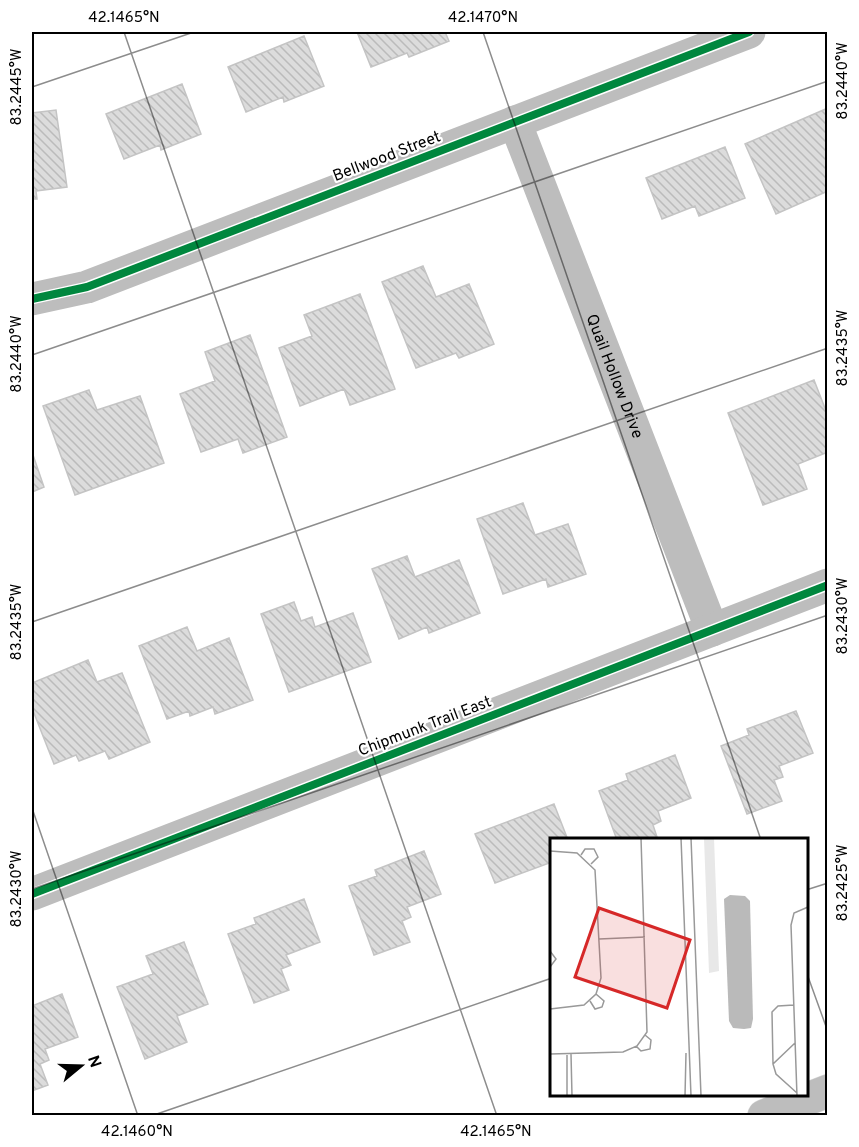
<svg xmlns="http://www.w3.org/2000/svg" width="859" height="1147" font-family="Overpass,sans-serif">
<defs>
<pattern id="building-back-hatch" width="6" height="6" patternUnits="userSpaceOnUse" patternTransform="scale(1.5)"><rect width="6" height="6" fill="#dcdcdc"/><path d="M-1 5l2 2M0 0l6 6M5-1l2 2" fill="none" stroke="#bbb"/></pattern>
</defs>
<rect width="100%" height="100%" fill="#fff"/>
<path fill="url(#building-back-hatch)" stroke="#c4c4c4" stroke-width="1.5" d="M 357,32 L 445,32 L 449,41 L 409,57 L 407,53 L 371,67 Z
M 304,36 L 324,86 L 284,102 L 283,97 L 246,112 L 228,67 Z
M 182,84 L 201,134 L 161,150 L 160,145 L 124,159 L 106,114 Z
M 828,108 L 828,191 L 776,214 L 745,144 Z
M 56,110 L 67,187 L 36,191 L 37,199 L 32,199 L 32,113 Z
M 725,147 L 745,198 L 699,216 L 695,206 L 662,219 L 646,178 Z
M 423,266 L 436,297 L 469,284 L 494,344 L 459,358 L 456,353 L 416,368 L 382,282 Z
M 360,294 L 395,389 L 350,405 L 344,389 L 300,406 L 279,348 L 312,336 L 304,315 Z
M 250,335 L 287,437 L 243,453 L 238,439 L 201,452 L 180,394 L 215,381 L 205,352 Z
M 814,380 L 828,416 L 828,452 L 798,464 L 807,489 L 763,505 L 728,413 Z
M 89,390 L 97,410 L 140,396 L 164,463 L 75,495 L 43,406 Z
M 32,452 L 44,487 L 32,492 Z
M 523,503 L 535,535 L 568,524 L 586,574 L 548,587 L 546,579 L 503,594 L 477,519 Z
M 407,556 L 415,577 L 459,560 L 480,613 L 429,633 L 427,627 L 399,639 L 372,569 Z
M 294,602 L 301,621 L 312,617 L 315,627 L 353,613 L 371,662 L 289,692 L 261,614 Z
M 187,627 L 197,651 L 229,638 L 253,700 L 215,714 L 213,707 L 190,716 L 189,711 L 167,719 L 139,646 Z
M 88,660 L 97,682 L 122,673 L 150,742 L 109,759 L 105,751 L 79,761 L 76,755 L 54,764 L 32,708 L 32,683 Z
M 796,711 L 813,753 L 779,766 L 783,777 L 774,780 L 782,801 L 747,814 L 721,746 L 749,735 L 747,729 Z
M 675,755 L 691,798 L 658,811 L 661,821 L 653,825 L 658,840 L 617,840 L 599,791 L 628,780 L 626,774 Z
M 554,804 L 568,840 L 552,840 L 552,862 L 495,883 L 475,834 Z
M 424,851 L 441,894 L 407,907 L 411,917 L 402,921 L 410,942 L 374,955 L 349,886 L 377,876 L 375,870 Z
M 304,899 L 320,942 L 286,955 L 291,965 L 281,969 L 289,990 L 254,1003 L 228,934 L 256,924 L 254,918 Z
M 184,942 L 208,1004 L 177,1016 L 187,1042 L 145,1059 L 117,987 L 153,974 L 146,956 Z
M 62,994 L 78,1037 L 45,1049 L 49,1060 L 40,1064 L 48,1085 L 32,1091 L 32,1006 Z"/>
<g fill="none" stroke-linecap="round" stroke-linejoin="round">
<g stroke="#dbdbdb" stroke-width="34">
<path id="highway" d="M 764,1116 L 828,1091"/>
</g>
<g stroke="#bdbdbd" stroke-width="33">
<path id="s1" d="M 515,122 L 712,630"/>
<path d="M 32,299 L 87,287 L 749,32"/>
<path d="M 32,894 L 828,585"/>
</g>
<use href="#highway" stroke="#bdbdbd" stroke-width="33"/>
<g stroke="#fff" stroke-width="11">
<path id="cycleway" d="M 32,299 L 87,287 L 749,32
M 32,894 L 828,585"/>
</g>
<use href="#cycleway" stroke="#00873e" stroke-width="8"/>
</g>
<path fill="none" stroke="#000" stroke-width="1.5" stroke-opacity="0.45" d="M 124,32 L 497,1116M 483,32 L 761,840M 32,87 L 194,32M 32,355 L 828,81M 32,622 L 828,348M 32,808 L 138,1116M 32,889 L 828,615M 806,890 L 828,883M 806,971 L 828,1032M 151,1116 L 552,978"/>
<g text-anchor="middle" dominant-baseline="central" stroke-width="4.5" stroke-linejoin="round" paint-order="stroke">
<g font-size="16" fill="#000" stroke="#fff">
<text transform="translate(387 157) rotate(-21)">Bellwood Street</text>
<text stroke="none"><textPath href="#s1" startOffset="273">Quail Hollow Drive</textPath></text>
<text transform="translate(425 727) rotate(-21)">Chipmunk Trail East</text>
</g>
</g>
<g transform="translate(550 838)">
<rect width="258" height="258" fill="#fff"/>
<path d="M 154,0 L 164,0 L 169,133 L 159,135 Z" fill="#e8e8e8"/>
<path d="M 180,57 L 195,58 L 200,63 L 203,181 L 201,190 L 194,191 L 183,190 L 179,183 L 174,61 Z" fill="#bababa"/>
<path fill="none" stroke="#999" stroke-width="1.5" d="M 131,0 L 141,258M 141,0 L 151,258M 0,13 L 27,15 L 45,32 L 51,140 L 46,156 L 34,167 L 0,171M 31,17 L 35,11 L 44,11 L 48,19 L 41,26M 49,101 L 95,99M 0,113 L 6,121 L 0,129M 40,163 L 45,171 L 52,169 L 54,163 L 46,156M 245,205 L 223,226 L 226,236 L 247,255M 86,208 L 91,213 L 100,211 L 101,202 L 95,197M 0,216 L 73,214 L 87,208 L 97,194 L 91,0M 21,216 L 22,258M 17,217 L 17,258M 223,226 L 222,174 L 228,168 L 244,167M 135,258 L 136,215M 247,258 L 241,87 L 244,75 L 258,69"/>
<path fill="#d62828" fill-opacity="0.15" stroke="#d62828" stroke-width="3" d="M 49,70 L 140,102 L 117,170 L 25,139 Z"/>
<rect width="258" height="258" fill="none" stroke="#000" stroke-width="3"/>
</g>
<rect width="859" height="1147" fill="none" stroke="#ffffff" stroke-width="66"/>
<g transform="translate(81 1066) rotate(71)" stroke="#ffffff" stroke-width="4.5" paint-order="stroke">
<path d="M0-4.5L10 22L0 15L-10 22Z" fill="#000000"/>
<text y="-9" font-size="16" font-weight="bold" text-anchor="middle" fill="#000000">N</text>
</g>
<rect x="33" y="33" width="793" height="1081" fill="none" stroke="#000" stroke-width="2"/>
<g font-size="15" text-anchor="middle" fill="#000">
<text x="124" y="22">42.1465°N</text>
<text x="483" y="22">42.1470°N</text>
<text transform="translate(842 81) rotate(-90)" y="5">83.2440°W</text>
<text transform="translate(16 87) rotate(-90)" y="5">83.2445°W</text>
<text transform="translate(842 348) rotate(-90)" y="5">83.2435°W</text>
<text transform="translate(16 354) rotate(-90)" y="5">83.2440°W</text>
<text transform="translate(842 616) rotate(-90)" y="5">83.2430°W</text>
<text transform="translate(16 622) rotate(-90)" y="5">83.2435°W</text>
<text transform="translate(842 883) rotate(-90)" y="5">83.2425°W</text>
<text transform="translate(16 889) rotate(-90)" y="5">83.2430°W</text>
<text x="137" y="1136">42.1460°N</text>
<text x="496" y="1136">42.1465°N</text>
</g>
</svg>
